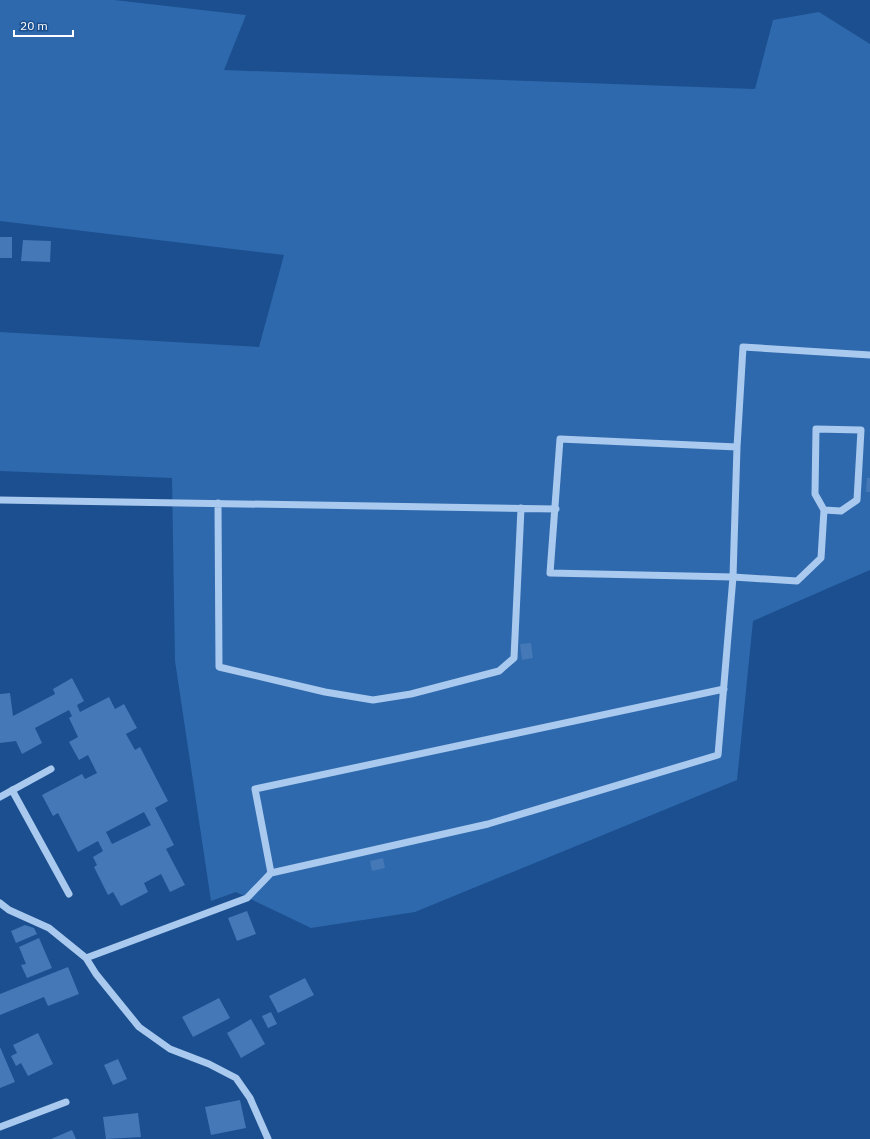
<svg xmlns="http://www.w3.org/2000/svg" width="870" height="1139" font-family="'IBM Plex Sans',sans-serif">
<rect width="100%" height="100%" fill="#1b4f8f"/>
<path fill="#2e69ad" d="M 0,0 L 114,0 L 246,15 L 224,70 L 755,89 L 773,20 L 819,12 L 870,44 L 870,570 L 753,621 L 737,780 L 415,912 L 311,928 L 236,892 L 211,901 L 175,661 L 172,478 L 0,471 L 0,332 L 259,347 L 284,255 L 0,221 Z"/>
<path fill="#4478b7" fill-rule="evenodd" d="M 0,237 L 12,237 L 12,258 L 0,258 Z
M 23,240 L 51,241 L 50,262 L 21,261 Z
M 867,478 L 870,478 L 870,492 L 866,492 Z
M 531,643 L 533,658 L 522,660 L 520,644 Z
M 72,678 L 84,701 L 77,705 L 80,712 L 109,697 L 115,709 L 124,704 L 137,728 L 126,734 L 135,750 L 140,747 L 168,801 L 155,808 L 174,845 L 166,849 L 185,885 L 170,892 L 161,874 L 144,883 L 148,892 L 121,906 L 113,892 L 108,895 L 94,867 L 97,865 L 93,857 L 103,851 L 98,841 L 78,852 L 58,813 L 53,816 L 42,795 L 82,774 L 85,779 L 97,773 L 88,755 L 79,760 L 69,742 L 78,737 L 69,718 L 72,716 L 69,710 L 35,728 L 42,743 L 22,754 L 16,741 L 0,743 L 0,694 L 10,693 L 13,716 L 55,694 L 53,689 ZM 144,812 L 151,825 L 112,844 L 106,832 Z
M 383,858 L 385,868 L 372,871 L 370,861 Z
M 247,911 L 256,934 L 237,941 L 228,918 Z
M 25,925 L 34,928 L 37,934 L 16,943 L 11,931 Z
M 39,938 L 52,968 L 27,978 L 21,965 L 26,964 L 19,947 Z
M 68,967 L 79,994 L 48,1006 L 44,997 L 0,1015 L 0,994 Z
M 305,978 L 314,995 L 278,1013 L 269,996 Z
M 219,998 L 230,1018 L 193,1037 L 182,1017 Z
M 271,1012 L 277,1024 L 268,1028 L 262,1016 Z
M 251,1019 L 265,1044 L 241,1058 L 227,1033 Z
M 38,1033 L 53,1064 L 28,1076 L 21,1063 L 16,1066 L 11,1056 L 17,1053 L 13,1045 Z
M 0,1047 L 15,1082 L 0,1088 Z
M 118,1059 L 127,1079 L 113,1085 L 104,1065 Z
M 240,1100 L 246,1128 L 211,1135 L 205,1107 Z
M 138,1113 L 141,1137 L 106,1139 L 103,1117 Z
M 72,1130 L 76,1139 L 51,1139 Z"/>
<g fill="none" stroke-linecap="round" stroke-linejoin="round">
<path stroke="#a9c9ee" stroke-width="7" d="M 737,447 L 560,439 L 550,573 L 733,577 L 797,581 L 821,558 L 824,510 L 815,494 L 816,429 L 861,430 L 857,500 L 841,511 L 824,510
M 0,500 L 556,509
M 218,503 L 219,667 L 325,692 L 373,700 L 411,694 L 499,671 L 514,658 L 521,508
M 12,790 L 69,894
M 0,797 L 51,769
M 271,873 L 255,789 L 724,689
M 0,903 L 9,910 L 49,928 L 86,958 L 96,974 L 139,1027 L 170,1049 L 209,1064 L 236,1078 L 250,1098 L 268,1139
M 86,958 L 247,898 L 271,873 L 488,824 L 718,755 L 733,577 L 737,447 L 743,347 L 870,355
M 0,1127 L 66,1102"/>
</g>
<path d="M14 30v6h59v-6" fill="none" stroke="#ffffff" stroke-width="2"/>
<text x="20" y="30" font-size="12" fill="#ffffff" stroke="#1b4f8f" stroke-width="3" paint-order="stroke">20 m</text>
</svg>
